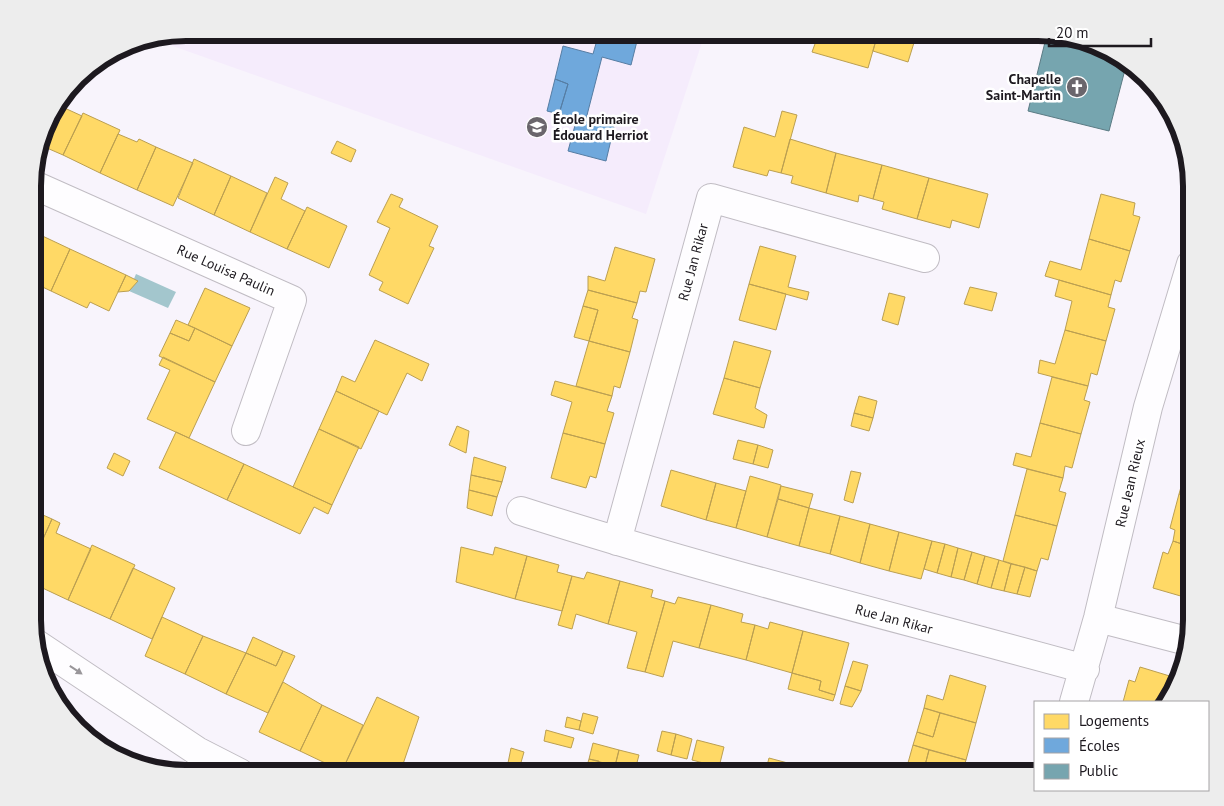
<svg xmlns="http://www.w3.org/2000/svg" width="1224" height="806" font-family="'PT Sans',sans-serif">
<rect width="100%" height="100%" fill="#f8f4fc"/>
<path fill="#f5ecfc" d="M 186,33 L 705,33 L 646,214 L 153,39 Z"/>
<path fill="#a3c6cd" d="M 136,274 L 176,292 L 168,308 L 129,291 Z"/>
<path fill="#ffd966" stroke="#bb9f51" d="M 819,33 L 878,33 L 868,68 L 812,52 Z
M 878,33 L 917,33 L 908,62 L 873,51 Z
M 58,105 L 82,116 L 63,155 L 40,145 L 48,118 Z
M 782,111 L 797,115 L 781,173 L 769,170 L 767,176 L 733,167 L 744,127 L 775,137 Z
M 83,113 L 120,130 L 100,173 L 63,155 Z
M 118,134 L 137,142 L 139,139 L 156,147 L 137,190 L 100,173 Z
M 790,139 L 836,153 L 826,193 L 791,183 L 793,176 L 781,173 Z
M 337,141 L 356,150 L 351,162 L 331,153 Z
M 156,147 L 193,163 L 173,206 L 137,190 Z
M 836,153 L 882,165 L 873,199 L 859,195 L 858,202 L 826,193 Z
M 194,159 L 231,176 L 214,215 L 178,198 Z
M 882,165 L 929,178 L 917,219 L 882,209 L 884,202 L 873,199 Z
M 231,176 L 267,193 L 250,232 L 214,215 Z
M 275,177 L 288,183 L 281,199 L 305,211 L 287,249 L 250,232 Z
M 929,178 L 988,194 L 979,228 L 952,220 L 950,228 L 917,219 Z
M 391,194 L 403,199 L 399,207 L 438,226 L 429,246 L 434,248 L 408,304 L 379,290 L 383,282 L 369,275 L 390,228 L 377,222 Z
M 1101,194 L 1135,203 L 1133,215 L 1140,217 L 1130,251 L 1089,239 Z
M 307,207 L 347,226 L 329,268 L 287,249 Z
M 34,232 L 70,249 L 51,291 L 34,283 Z
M 1089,239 L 1130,251 L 1121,282 L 1115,280 L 1111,295 L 1045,276 L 1050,261 L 1081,270 Z
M 760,246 L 796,256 L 788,287 L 809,292 L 807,300 L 749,284 Z
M 615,247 L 655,259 L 646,292 L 640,291 L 637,303 L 588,290 L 588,276 L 605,281 Z
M 70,249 L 126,275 L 109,311 L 90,302 L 87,308 L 51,291 Z
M 126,275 L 138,281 L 129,291 L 118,292 Z
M 1059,280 L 1111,295 L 1108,307 L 1115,309 L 1106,341 L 1065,330 L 1072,301 L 1055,296 Z
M 749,284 L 786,294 L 776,330 L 739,320 Z
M 970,287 L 997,293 L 992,311 L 964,304 Z
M 205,288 L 250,308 L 232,346 L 188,325 Z
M 588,290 L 637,303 L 632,318 L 638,320 L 630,352 L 589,341 L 598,310 L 583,306 Z
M 889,293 L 905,297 L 898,325 L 882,320 Z
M 583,306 L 598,310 L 589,341 L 574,337 Z
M 176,320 L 195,328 L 189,341 L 170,333 Z
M 195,328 L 232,346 L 215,382 L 159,356 L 170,333 L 189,341 Z
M 1065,330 L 1106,341 L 1097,375 L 1091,373 L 1088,386 L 1038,373 L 1040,360 L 1055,364 Z
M 375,340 L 429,364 L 422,381 L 407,373 L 387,415 L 336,391 L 342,376 L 355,382 Z
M 589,341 L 630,352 L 620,388 L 614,386 L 612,396 L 576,386 Z
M 734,341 L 771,351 L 760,388 L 724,378 Z
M 163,357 L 215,382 L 189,438 L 147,419 L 170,370 L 159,365 Z
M 1052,377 L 1088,386 L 1084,400 L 1090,402 L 1081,434 L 1040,423 Z
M 724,378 L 760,388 L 755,408 L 767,415 L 764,428 L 713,414 Z
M 555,381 L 612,396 L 607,411 L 614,413 L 605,444 L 563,433 L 572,402 L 551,395 Z
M 336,391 L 379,411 L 361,449 L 319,429 Z
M 859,396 L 877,401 L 873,418 L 854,413 Z
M 854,413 L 873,418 L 869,431 L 851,426 Z
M 1040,423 L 1081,434 L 1072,468 L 1065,466 L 1063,478 L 1013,465 L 1016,453 L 1031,457 Z
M 457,426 L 469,431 L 466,453 L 449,445 Z
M 319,429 L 359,447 L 332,505 L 293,487 Z
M 176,432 L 244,464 L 227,500 L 159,468 Z
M 563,433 L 605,444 L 596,478 L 590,476 L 586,488 L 551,478 Z
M 738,440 L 758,445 L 753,464 L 733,459 Z
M 758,445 L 773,450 L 768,468 L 753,464 Z
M 114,453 L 130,461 L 123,476 L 107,468 Z
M 474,457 L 506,467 L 502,482 L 471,475 Z
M 1189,459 L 1191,459 L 1191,497 L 1179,494 Z
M 244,464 L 332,505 L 328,514 L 314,507 L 300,534 L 227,500 Z
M 1027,469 L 1063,478 L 1059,491 L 1066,493 L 1057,526 L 1015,515 Z
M 671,470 L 716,483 L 706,520 L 661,506 Z
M 851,471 L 861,473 L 853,503 L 844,500 Z
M 471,475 L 502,482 L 497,497 L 469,490 Z
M 750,476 L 781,485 L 767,537 L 736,528 Z
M 716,483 L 746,491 L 736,528 L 706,520 Z
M 781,486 L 813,494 L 809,508 L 778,499 Z
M 469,490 L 497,497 L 492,516 L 467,508 Z
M 1179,494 L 1191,497 L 1191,547 L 1173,541 L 1175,530 L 1170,528 Z
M 778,499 L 809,508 L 799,546 L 767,537 Z
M 809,508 L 840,516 L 830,554 L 799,546 Z
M 34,511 L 52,519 L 34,559 Z
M 1015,515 L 1057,526 L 1048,560 L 1041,558 L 1037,571 L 1003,561 Z
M 840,516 L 870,524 L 860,563 L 830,554 Z
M 52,519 L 60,523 L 56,533 L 91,549 L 68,600 L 34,584 L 34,559 Z
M 870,524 L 899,532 L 889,571 L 860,563 Z
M 899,532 L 932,541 L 921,579 L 889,571 Z
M 932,541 L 945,544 L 937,573 L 924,569 Z
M 1173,541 L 1191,547 L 1191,599 L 1153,588 L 1163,552 L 1168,554 Z
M 945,544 L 958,548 L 951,577 L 937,573 Z
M 92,545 L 135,565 L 110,619 L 68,600 Z
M 461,547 L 493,555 L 495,547 L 527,556 L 515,599 L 456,582 Z
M 958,548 L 972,552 L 964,580 L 951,577 Z
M 972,552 L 985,556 L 977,584 L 964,580 Z
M 527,556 L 559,565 L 557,572 L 572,576 L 562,611 L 515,599 Z
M 985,556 L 999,560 L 991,588 L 977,584 Z
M 999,560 L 1011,564 L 1004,591 L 991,588 Z
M 1011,564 L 1025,567 L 1017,594 L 1004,591 Z
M 1025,567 L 1037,571 L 1030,597 L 1017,594 Z
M 133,568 L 175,588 L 152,639 L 110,619 Z
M 587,572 L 620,581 L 608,624 L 576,614 L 572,629 L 558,625 L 572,576 L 584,579 Z
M 620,581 L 653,590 L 651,597 L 665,601 L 645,672 L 627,668 L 637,632 L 608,624 Z
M 678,597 L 711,605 L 699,648 L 673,641 L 663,677 L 645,672 L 665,601 L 675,604 Z
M 711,605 L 743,614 L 741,622 L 755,625 L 746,660 L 699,648 Z
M 162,617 L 203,636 L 185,674 L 145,656 Z
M 770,622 L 803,631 L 792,673 L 746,660 L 755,625 L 768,629 Z
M 803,631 L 849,643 L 835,695 L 819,690 L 821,681 L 792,673 Z
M 203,636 L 246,653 L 226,694 L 185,674 Z
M 253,637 L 283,651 L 276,666 L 246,653 Z
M 283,651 L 295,656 L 268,713 L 226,694 L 246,653 L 276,666 Z
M 853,661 L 868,665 L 861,691 L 845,686 Z
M 1140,667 L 1173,677 L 1166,702 L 1123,702 L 1129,680 L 1135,682 Z
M 792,673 L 821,681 L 819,690 L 835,695 L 833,701 L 788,689 Z
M 950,675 L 986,686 L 976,723 L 924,708 L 927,695 L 943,700 Z
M 283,682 L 322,705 L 300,751 L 259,732 Z
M 845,686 L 861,691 L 852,707 L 840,704 Z
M 377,697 L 419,717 L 400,773 L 347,773 L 342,771 Z
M 322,705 L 363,725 L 342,771 L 300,751 Z
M 924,708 L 940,713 L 933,737 L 917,732 Z
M 583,713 L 598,717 L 593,734 L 579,730 Z
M 940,713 L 976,723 L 966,760 L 913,745 L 917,732 L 933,737 Z
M 567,717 L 581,721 L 579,730 L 565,727 Z
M 546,730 L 574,738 L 571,748 L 544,741 Z
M 662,731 L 676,734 L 671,755 L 657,751 Z
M 676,734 L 692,739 L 687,759 L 671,755 Z
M 697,740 L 724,747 L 719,767 L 692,760 Z
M 593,743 L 619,750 L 615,766 L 589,759 Z
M 913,745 L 929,750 L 923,773 L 906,770 Z
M 511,748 L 524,752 L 518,773 L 506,773 Z
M 619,750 L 639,755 L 635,770 L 615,766 Z
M 929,750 L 966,760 L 962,773 L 923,773 Z
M 769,758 L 814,770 L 813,773 L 765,773 Z
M 589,759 L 599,761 L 596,773 L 585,773 Z"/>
<path fill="#6fa8dc" stroke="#567da3" d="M 599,33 L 639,33 L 631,65 L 602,57 L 586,119 L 614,127 L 606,161 L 568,151 L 577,118 L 559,114 L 568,84 L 555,79 L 563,46 L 593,54 Z
M 555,79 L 568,84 L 559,114 L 547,111 Z"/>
<path fill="#76a5af" stroke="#5b7b84" d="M 1047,34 L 1087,41 L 1127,62 L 1109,131 L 1028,111 Z"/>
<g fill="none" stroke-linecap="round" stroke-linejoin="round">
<g stroke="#c0bcc3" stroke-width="30">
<path id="street" d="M 34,185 L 292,300 L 246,431
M 521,511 C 707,571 896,617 1085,669
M 617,541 L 711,198 L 925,258
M 1098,618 L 1187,641
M 35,643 L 197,751 L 240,773
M 1074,702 L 1098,618 L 1148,407 L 1191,264"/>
</g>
<use href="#street" stroke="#fefdff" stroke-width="28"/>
</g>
<defs><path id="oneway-solid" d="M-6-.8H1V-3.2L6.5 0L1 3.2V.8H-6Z" transform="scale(1.25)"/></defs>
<use fill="#99969a" href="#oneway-solid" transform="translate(76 670) rotate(34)"/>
<defs>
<g id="church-disc" transform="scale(1.125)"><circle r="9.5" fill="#6a666c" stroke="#fff"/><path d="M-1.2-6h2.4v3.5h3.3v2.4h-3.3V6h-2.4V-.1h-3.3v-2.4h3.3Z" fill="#fff"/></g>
<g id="school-disc" transform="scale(1.125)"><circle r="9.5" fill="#6a666c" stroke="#fff"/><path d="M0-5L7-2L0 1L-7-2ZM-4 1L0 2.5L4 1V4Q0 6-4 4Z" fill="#fff"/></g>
</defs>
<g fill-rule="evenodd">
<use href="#church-disc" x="1077" y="87"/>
<use href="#school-disc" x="537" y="127"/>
</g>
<g text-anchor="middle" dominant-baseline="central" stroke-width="5" stroke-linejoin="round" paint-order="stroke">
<g font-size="14" font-weight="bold" fill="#1d191f" stroke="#fff" text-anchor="end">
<text x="1061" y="79">Chapelle<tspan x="1061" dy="16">Saint-Martin</tspan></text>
<text x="553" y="119" text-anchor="start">École primaire<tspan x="553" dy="16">Édouard Herriot</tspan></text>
</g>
<g font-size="14" fill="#1d191f" stroke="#fff">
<text transform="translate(693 262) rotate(-75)">Rue Jan Rikar</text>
<text transform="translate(226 270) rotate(24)">Rue Louisa Paulin</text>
<text transform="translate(1130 483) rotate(-77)">Rue Jean Rieux</text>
<text transform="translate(894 619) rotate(15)">Rue Jan Rikar</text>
</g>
</g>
<path d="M0 0H1224V806H0ZM186 41H1038A145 145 0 0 1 1183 186V620A145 145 0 0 1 1038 765H186A145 145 0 0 1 41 620V186A145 145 0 0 1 186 41Z" fill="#ededed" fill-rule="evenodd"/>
<path fill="none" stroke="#1d191f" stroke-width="6" d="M186 41H1038A145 145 0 0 1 1183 186V620A145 145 0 0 1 1038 765H186A145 145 0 0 1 41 620V186A145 145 0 0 1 186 41Z"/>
<rect x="1034" y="701" width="175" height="90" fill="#ffffff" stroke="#a5a3a5"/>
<rect x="1044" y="714" width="25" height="15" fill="#ffd966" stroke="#a5a3a5"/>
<text x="1079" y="726" font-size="15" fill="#1d191f">Logements</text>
<rect x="1044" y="738" width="25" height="15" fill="#6fa8dc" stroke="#a5a3a5"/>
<text x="1079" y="751" font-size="15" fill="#1d191f">Écoles</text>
<rect x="1044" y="764" width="25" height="15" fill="#76a5af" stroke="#a5a3a5"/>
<text x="1079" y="776" font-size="15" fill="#1d191f">Public</text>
<path d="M1049 38v8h102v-8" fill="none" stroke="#1d191f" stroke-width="2.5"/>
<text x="1056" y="38" font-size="15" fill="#1d191f" stroke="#ffffff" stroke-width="4" paint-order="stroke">20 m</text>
</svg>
